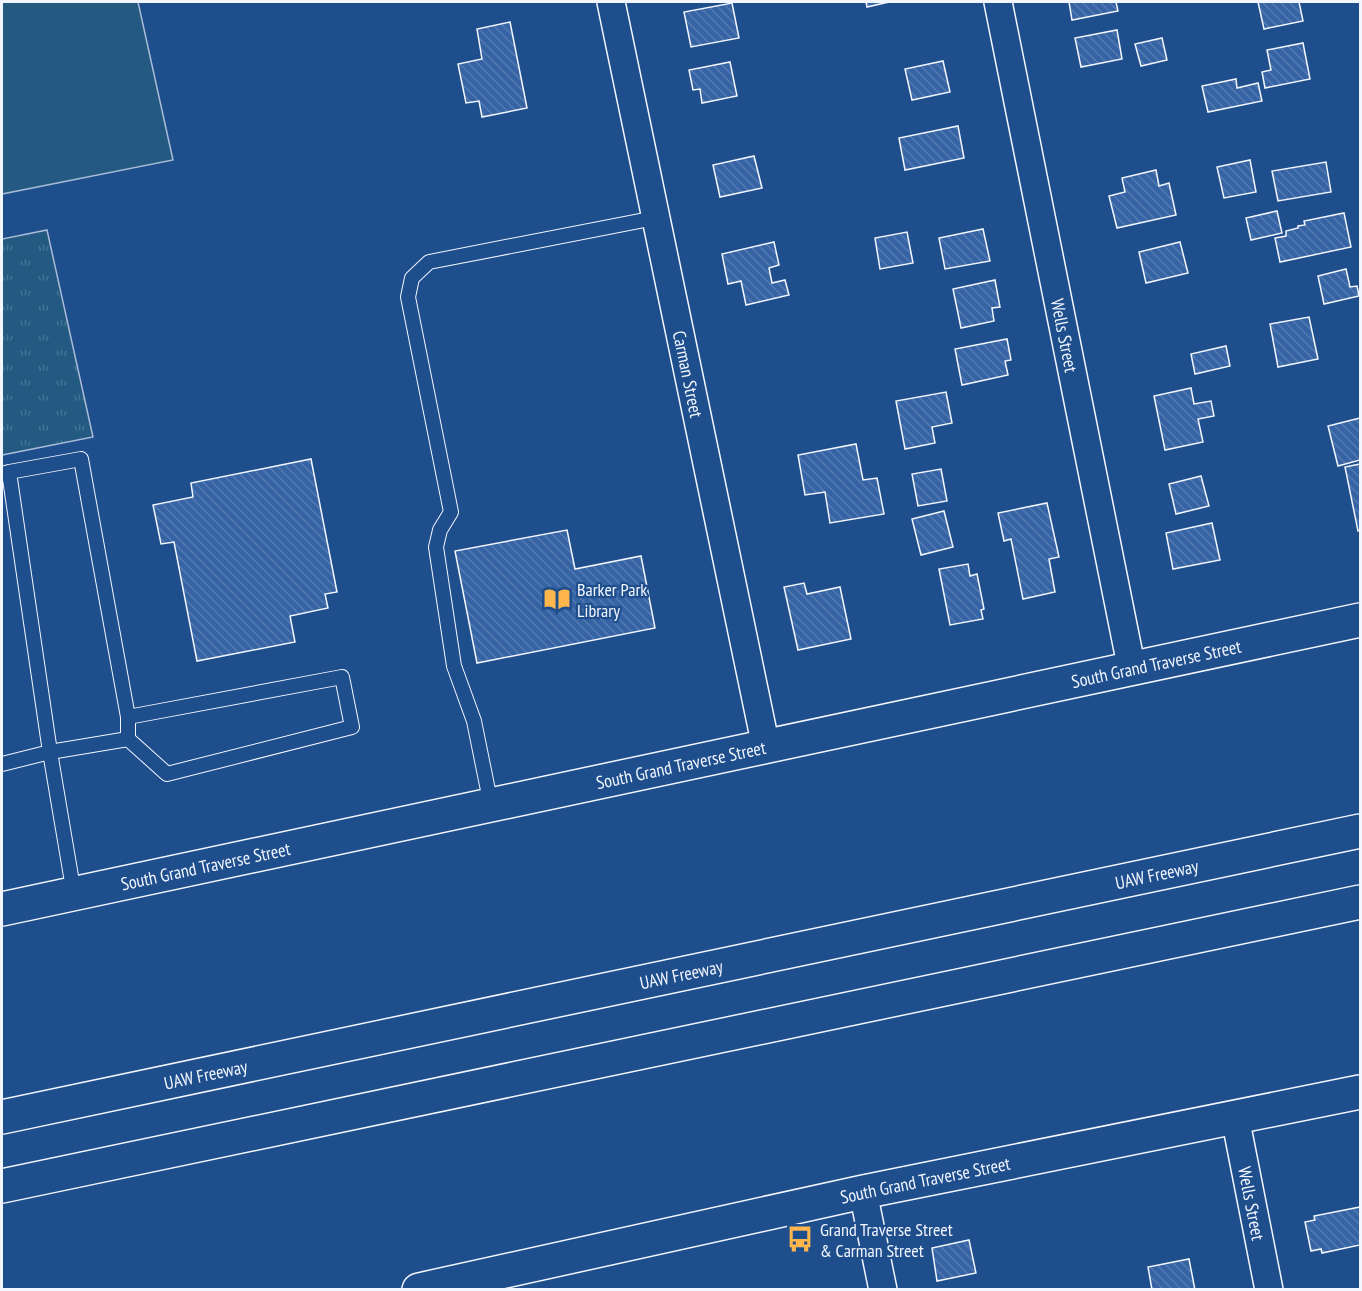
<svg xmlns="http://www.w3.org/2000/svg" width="1362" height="1291" font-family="'PT Sans Narrow',sans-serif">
<defs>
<pattern id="park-tufts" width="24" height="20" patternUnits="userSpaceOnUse" patternTransform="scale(1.5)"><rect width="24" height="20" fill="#245a82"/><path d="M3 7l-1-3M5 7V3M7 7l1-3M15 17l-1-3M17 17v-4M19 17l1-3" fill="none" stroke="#447295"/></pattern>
<pattern id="building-back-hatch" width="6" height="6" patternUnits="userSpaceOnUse" patternTransform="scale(1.5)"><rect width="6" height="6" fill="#3563a3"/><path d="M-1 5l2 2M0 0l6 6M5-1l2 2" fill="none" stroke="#537ab1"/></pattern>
</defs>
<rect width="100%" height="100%" fill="#1f4e8c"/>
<path fill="#245a82" stroke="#a8bbd7" stroke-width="1.5" d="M 2,2 L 138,2 L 173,160 L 2,194 Z"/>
<path fill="url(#park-tufts)" stroke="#a8bbd7" stroke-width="1.5" d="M 47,230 L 93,437 L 2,455 L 2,239 Z"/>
<path fill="url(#building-back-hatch)" stroke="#f2f6ff" stroke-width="1.5" d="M 866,2 L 889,2 L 867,7 Z
M 1069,2 L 1116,2 L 1118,11 L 1072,20 Z
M 1258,2 L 1299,2 L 1303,21 L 1264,29 Z
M 732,3 L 739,38 L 691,47 L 684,12 Z
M 510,22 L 527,108 L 482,117 L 479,101 L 466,103 L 458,64 L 482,59 L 477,29 Z
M 1117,30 L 1122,59 L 1081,67 L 1075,38 Z
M 1162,38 L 1167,60 L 1141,66 L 1135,44 Z
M 1303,43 L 1310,79 L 1265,88 L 1262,72 L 1271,70 L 1267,50 Z
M 943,61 L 950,92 L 912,100 L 905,69 Z
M 730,62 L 737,96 L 702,103 L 700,89 L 693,90 L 689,70 Z
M 1236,79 L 1237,88 L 1258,83 L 1262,101 L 1208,112 L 1202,86 Z
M 958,126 L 964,158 L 905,170 L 899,138 Z
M 754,156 L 762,188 L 720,197 L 713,165 Z
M 1250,160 L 1256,192 L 1224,198 L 1217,167 Z
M 1326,162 L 1331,192 L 1278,201 L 1272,171 Z
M 1156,170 L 1159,186 L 1169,183 L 1176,215 L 1117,228 L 1109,196 L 1125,192 L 1122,178 Z
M 1277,211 L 1282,233 L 1251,240 L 1246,218 Z
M 1344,213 L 1351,247 L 1280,262 L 1275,238 L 1286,236 L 1286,231 L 1298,228 L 1298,226 L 1305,225 L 1304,221 Z
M 983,229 L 990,261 L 945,269 L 939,238 Z
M 907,232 L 913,263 L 880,269 L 875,238 Z
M 774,242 L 779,265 L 769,268 L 772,283 L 785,280 L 789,295 L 746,305 L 741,281 L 728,284 L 722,254 Z
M 1180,242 L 1188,273 L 1146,283 L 1139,252 Z
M 1346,269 L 1350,287 L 1357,286 L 1359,296 L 1324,304 L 1318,276 Z
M 995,280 L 1000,307 L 992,308 L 994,321 L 961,328 L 953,289 Z
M 1309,317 L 1318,359 L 1278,367 L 1270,324 Z
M 1007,339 L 1011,360 L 1005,361 L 1008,375 L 962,385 L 955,349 Z
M 1226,346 L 1230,366 L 1195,374 L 1191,354 Z
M 1191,388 L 1194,404 L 1211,401 L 1214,416 L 1198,419 L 1203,442 L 1165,450 L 1154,396 Z
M 946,392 L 952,423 L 932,427 L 935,443 L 905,449 L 896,401 Z
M 1360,418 L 1360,460 L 1338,466 L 1328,426 Z
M 856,444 L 863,480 L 877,478 L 884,514 L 830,523 L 825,492 L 805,495 L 798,455 Z
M 311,459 L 337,592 L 325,594 L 328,608 L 290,616 L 295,642 L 197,661 L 174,542 L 161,544 L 153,505 L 193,497 L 191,483 Z
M 1360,464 L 1360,530 L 1358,531 L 1345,467 Z
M 941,469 L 947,501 L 918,506 L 912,474 Z
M 1201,476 L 1209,506 L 1176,514 L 1169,484 Z
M 1047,503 L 1059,557 L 1049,559 L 1055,592 L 1023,599 L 1011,539 L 1004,541 L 998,513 Z
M 944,511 L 953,547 L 921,555 L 912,519 Z
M 1212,523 L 1220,560 L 1173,569 L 1166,533 Z
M 567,530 L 575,569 L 641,556 L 655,628 L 477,663 L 455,551 Z
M 968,564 L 970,576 L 977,574 L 984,609 L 981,610 L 983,619 L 950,625 L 939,569 Z
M 804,583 L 807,594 L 840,587 L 851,639 L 798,650 L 784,587 Z
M 1360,1207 L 1360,1245 L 1322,1253 L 1321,1249 L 1311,1251 L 1305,1222 L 1315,1220 L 1314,1216 Z
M 969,1240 L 976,1273 L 937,1281 L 932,1248 Z
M 1189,1259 L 1195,1290 L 1152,1290 L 1148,1267 Z"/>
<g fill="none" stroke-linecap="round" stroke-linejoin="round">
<g stroke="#f2f6ff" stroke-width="16">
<path id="service" d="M 2,474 L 9,472 L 81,459 L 128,717 L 128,739 L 50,752 L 9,472
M 128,717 L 342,677 L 352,727 L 167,774 L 128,739
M 2,764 L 50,752 L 74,894
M 491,805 L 474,721 L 454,666 L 436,547 L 440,530 L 451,512 L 408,297 L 412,278 L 429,262 L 655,218"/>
</g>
<g stroke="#f2f6ff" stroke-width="30">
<g id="minor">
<path id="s1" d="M 611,2 L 766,747"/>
<path id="s2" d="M 998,2 L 1132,670"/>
<path id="s3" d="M 1235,1117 L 1269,1290"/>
<path d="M 863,1192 L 883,1290"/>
</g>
</g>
<g stroke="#f2f6ff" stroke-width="36">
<g id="secondary">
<path id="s4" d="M 2,909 L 1360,620"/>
<path id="s5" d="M 419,1290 L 863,1192 L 1360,1092"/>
</g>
</g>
<g stroke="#f2f6ff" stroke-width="36">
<g id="motorway">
<path id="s6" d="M 2,1117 L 1360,831"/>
<path d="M 2,1186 L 1360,902"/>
</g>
</g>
<use href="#service" stroke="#1f4e8c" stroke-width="14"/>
<use href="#minor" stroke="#1f4e8c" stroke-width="27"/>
<use href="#secondary" stroke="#1f4e8c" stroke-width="33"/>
<use href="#motorway" stroke="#1f4e8c" stroke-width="33"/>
</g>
<defs>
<g id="library-bare" transform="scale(2.07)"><path d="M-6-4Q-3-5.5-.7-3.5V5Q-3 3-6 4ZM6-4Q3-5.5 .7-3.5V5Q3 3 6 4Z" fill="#ffb74d" stroke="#1f4e8c" stroke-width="2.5" paint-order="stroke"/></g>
<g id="bus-bare" transform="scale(2.07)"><path d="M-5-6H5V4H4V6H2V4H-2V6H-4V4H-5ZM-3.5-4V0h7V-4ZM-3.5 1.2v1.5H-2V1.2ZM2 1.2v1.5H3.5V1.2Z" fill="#ffb74d" stroke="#1f4e8c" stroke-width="2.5" paint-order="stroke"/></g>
</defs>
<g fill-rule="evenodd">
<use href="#library-bare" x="557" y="599"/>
<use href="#bus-bare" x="800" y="1239"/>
</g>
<g text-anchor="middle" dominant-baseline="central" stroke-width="4.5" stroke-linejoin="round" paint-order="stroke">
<g font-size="18" fill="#f2f6ff" stroke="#1f4e8c">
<text stroke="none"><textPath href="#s2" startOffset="340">Wells Street</textPath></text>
<text stroke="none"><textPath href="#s1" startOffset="380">Carman Street</textPath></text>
<text stroke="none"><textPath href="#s4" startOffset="1180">South Grand Traverse Street</textPath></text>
<text stroke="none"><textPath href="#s4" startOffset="694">South Grand Traverse Street</textPath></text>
<text stroke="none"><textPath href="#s4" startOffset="208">South Grand Traverse Street</textPath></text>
<text stroke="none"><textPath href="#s6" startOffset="1180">UAW Freeway</textPath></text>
<text stroke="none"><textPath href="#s6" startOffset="694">UAW Freeway</textPath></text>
<text stroke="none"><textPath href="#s6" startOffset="208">UAW Freeway</textPath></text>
<text stroke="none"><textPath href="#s5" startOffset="518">South Grand Traverse Street</textPath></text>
<text stroke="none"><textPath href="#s3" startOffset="88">Wells Street</textPath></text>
</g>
<g font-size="18" fill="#f2f6ff" stroke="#1f4e8c" text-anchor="start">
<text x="577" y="589">Barker Park<tspan x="577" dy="21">Library</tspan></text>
<text x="820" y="1229">Grand Traverse Street<tspan x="820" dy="21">&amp; Carman Street</tspan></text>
</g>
</g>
<rect width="1362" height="1291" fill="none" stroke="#f2f6ff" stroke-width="6"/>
</svg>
